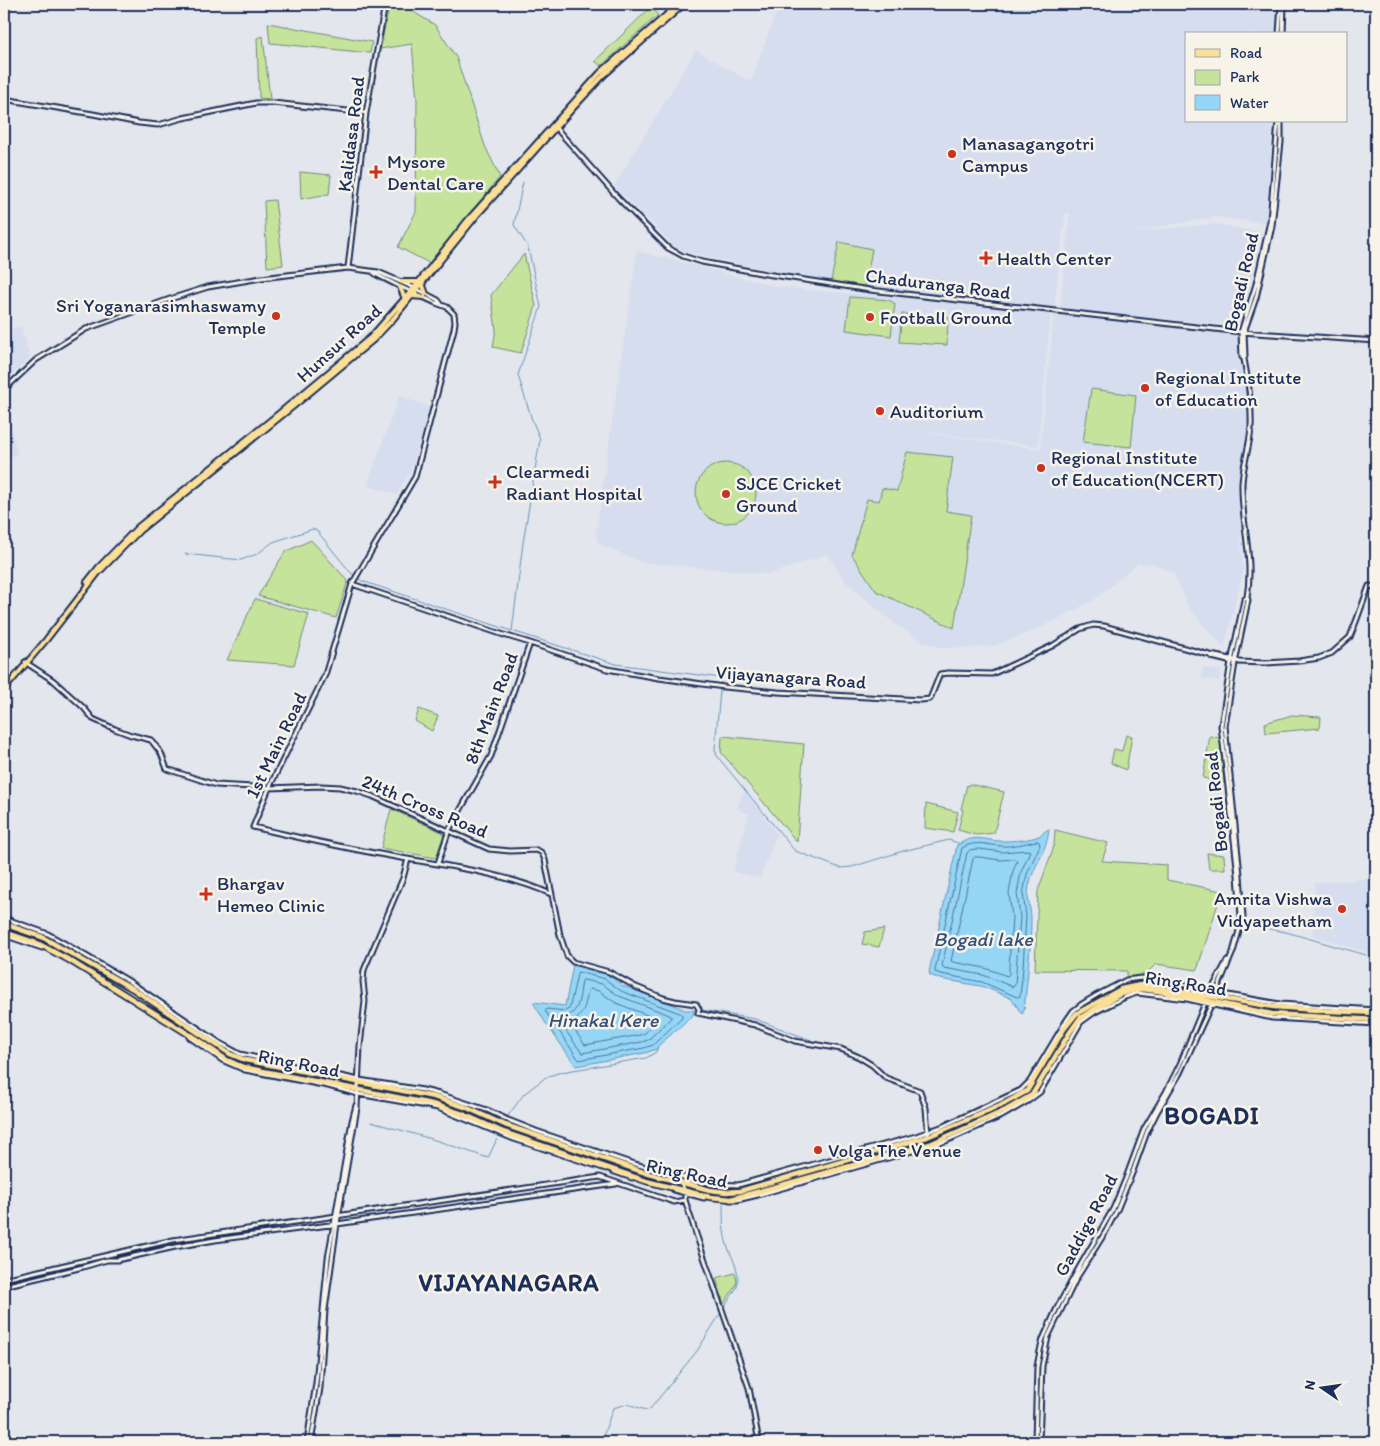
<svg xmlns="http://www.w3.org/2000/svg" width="1380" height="1446" font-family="Itim,sans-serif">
<rect width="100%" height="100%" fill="#e3e6ec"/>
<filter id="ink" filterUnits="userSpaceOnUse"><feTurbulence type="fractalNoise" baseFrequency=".02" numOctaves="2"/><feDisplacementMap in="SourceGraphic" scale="10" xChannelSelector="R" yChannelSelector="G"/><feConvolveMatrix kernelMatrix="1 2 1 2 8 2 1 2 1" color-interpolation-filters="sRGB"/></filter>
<g filter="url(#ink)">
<path fill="#d5ddef" d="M 779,4 L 1278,4 L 1277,34 L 1186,34 L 1186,121 L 1273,121 L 1266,223 L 1215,217 L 1128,232 L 1214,224 L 1262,232 L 1241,326 L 1060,310 L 1070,213 L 1065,213 L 1054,308 L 1016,304 L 1015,305 L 966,298 L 820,282 L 678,250 L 614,186 L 696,50 L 751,82 Z
M 637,251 L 779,287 L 1051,312 L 1038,446 L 899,429 L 1040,449 L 1054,313 L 1241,333 L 1247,415 L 1247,435 L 1238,488 L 1243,572 L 1224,648 L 1190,609 L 1174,574 L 1155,564 L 1138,563 L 1094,600 L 1032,632 L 992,646 L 967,648 L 941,648 L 922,641 L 896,625 L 875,607 L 846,582 L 827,554 L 770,574 L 641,562 L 599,544 L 596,533 Z
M 21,326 L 30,358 L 4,382 L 4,331 Z
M 4,396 L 17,454 L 4,459 Z
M 399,396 L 430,407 L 411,471 L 397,494 L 367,486 Z
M 1203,668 L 1221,671 L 1219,681 L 1201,678 Z
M 744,790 L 777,833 L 760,878 L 733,872 L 749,814 L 737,809 Z
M 1369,879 L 1375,955 L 1312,935 L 1315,883 Z"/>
<path fill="#c6e39b" stroke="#70897c" d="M 390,4 L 400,4 L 435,25 L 456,57 L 485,146 L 500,177 L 429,263 L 398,247 L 416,212 L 417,100 L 412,44 L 380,49 Z
M 651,7 L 658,15 L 601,66 L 595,61 Z
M 268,23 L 372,42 L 370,53 L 270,43 Z
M 263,36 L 270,99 L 259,98 L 257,38 Z
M 300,172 L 331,175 L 329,194 L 301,199 Z
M 275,200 L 283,265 L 267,267 L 264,201 Z
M 839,242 L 872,249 L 865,288 L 831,281 Z
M 524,254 L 536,306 L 521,353 L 493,347 L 496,329 L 491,295 Z
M 850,297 L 889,300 L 895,304 L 891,336 L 846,330 Z
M 902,314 L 948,316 L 947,345 L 899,342 Z
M 1091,389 L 1136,395 L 1131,447 L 1083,442 Z
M 907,452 L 953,457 L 946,511 L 971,515 L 954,628 L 876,591 L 852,555 L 867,499 L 879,501 L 882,488 L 897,491 Z
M696 493a30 30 0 1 1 60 0a30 30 0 1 1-60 0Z
M 311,540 L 348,581 L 336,618 L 258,596 L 285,552 Z
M 255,599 L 309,614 L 294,665 L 227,660 Z
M 419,709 L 438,716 L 432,731 L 415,721 Z
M 1292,715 L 1321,717 L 1320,728 L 1266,733 L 1265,723 Z
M 1126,735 L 1132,736 L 1126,770 L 1111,763 L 1114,749 L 1122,751 Z
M 722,736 L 804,744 L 797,842 L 721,752 Z
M 1210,736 L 1220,738 L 1224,783 L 1203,778 Z
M 969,784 L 1004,792 L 994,833 L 976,835 L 958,830 L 963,810 L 961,809 L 967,785 L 968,786 Z
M 926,804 L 958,812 L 953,832 L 925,828 Z
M 391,809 L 444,833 L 436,858 L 381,848 Z
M 1055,830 L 1108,843 L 1102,861 L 1167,865 L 1167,880 L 1222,891 L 1197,970 L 1156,964 L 1145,975 L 1127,977 L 1127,971 L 1035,970 L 1038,891 L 1054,846 Z
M 1207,853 L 1224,855 L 1225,869 L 1209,869 Z
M 884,929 L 879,947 L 862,944 L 865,932 Z
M 735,1273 L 737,1282 L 736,1285 L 724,1304 L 716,1278 Z"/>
<path fill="#95d6f6" stroke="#6493b9" d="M 1049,829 C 1048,852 1028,871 1028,895 C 1028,903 1031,910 1031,918 C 1031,949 1027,980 1024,1011 L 1022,1014 L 1012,999 L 994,991 L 981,986 L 940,979 L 930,975 L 929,972 L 957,845 C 976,833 984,841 1003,841 C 1014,841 1029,840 1039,836 C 1042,834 1045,831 1049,829 Z
M 573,965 L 607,974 L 623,986 L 672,1004 L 685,1010 L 694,1010 L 693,1015 L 658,1046 L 657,1049 L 645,1053 L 576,1066 L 545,1022 L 533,1002 L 565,1006 Z"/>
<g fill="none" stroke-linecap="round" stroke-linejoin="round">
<path stroke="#4c729b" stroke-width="1" d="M 1037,841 L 1039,842 L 1040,845 L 1027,874 L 1023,894 L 1026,916 L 1023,968 L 1020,996 L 1017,997 L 982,982 L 941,974 L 935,972 L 935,970 L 962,848 C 975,840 987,845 1001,846 C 1013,847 1025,843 1037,841 Z
M 980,849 L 1002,852 L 1027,850 L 1030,851 L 1021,872 L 1017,894 L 1020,917 L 1015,985 L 1013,987 L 983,975 L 944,968 L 942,966 L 967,853 L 970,850 Z
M 975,857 L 980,857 L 1000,860 L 1015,859 L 1017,861 L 1013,871 L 1009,893 L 1012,917 L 1009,967 L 1009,974 L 1007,976 L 985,968 L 953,962 L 951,961 L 973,859 Z
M 578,972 L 605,979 L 621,991 L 682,1014 L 682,1017 L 653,1045 L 644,1048 L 579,1060 L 545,1011 L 547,1009 L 565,1011 L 569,1009 Z
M 584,980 L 602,984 L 619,996 L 667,1014 L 671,1016 L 671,1018 L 648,1040 L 642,1042 L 582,1053 L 557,1019 L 559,1017 C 580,1018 579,997 582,981 Z
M 590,989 L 599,991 L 616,1003 L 655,1018 L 657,1021 L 644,1034 L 640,1035 L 585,1045 L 571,1025 C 585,1011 584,1010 588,991 Z"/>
<path stroke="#6493b9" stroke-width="1" d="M 523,182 L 514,225 L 528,247 L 541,307 L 518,375 L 531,417 L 540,439 L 523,543 L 512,631 L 616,664 L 721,678 L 715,749 L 717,756 L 795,851 L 840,868 L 852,867 L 903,851 L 949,840 L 961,844
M 185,554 L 241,560 L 257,554 L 273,542 L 313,529 L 317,531 L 351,573 L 362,581 L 512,631
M 1243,924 L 1286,932 L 1366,955
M 701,1010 L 755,1019 L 811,1040
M 507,1117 L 524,1094 L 546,1077 L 561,1072 L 646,1058 L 656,1052 L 657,1049
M 371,1122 L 404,1131
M 407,1132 L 438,1141 L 488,1158 L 497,1139
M 601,1442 L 613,1408 L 627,1404 L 646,1410 L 650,1409 L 697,1351 L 737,1287 C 741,1271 732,1259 727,1245 C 723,1232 723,1219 723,1205"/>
<g stroke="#1b2f5e" stroke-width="7">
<path id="secondary" d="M 1279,34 L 1281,4
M 1283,34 L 1284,4
M 4,99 L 93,114 L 139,123 L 158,125 L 183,118 L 256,103 L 273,103 L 366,113
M 555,127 L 619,199 L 668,248 L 683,256 L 702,262 L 766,274 L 870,290 L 1241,332 L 1376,341
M 348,268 L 366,113 L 385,4
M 373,272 L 377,275 L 399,286 L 436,303 L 447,307 L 454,314 L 455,322 L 454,329 L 415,477 L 352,584 L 325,675 L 269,788 L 253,827 C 304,839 355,850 407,859 C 455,867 506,874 551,894
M 1244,359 L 1245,356 L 1244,332 L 1256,298 L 1272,226 L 1281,142 L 1281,121
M 4,390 L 36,360 L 86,329 L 170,299 L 208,287 L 261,278 L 348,268 L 378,272 L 417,289 L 438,300 L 441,304
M 352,584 L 507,636 L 530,643 L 607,669 L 659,678 L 724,687 L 778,692 L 921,700 L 930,699 L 940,674 L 948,673 L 992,674 L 1052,646 L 1080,629 L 1093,625 L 1104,626 L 1210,655 L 1231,659 L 1240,662
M 1210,655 L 1212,657 L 1232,662
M 25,662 L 54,681 L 84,708 L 93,719 L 115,729 L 131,735 L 151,740 L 161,753 L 167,769 L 216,785 L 269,788 L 321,786 L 340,787 L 357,791 L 372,796 L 489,849 L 510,851 L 537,850 L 542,853 L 545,860 L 560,935 L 567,956 L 573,962 L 609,972 L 636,987 L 663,998 L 675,1001 L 696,1004 L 699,1009 L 698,1013 L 755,1025 L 795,1041 L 841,1049 L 859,1057 L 872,1065 L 886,1078 L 920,1091 L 926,1108 L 928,1134
M 1239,662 L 1266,663 L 1299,661 L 1319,658 L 1332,653 L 1350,637 L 1357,619 L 1369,586 L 1376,587
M 438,863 L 449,830 L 491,756 L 530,643
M 1241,917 L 1238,875 L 1221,726 L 1231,662 L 1244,600 L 1247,597
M 4,918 L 48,934 L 64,943 L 127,980 L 220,1043 L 240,1054 L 359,1080 L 423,1090 L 439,1094 L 487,1110 L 508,1120 L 536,1131 L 631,1163 L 694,1180 L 715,1184 L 738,1185 L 916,1136 L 941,1127 L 1021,1090 L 1030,1081 L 1066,1021 L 1073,1011 L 1082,1004 L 1097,995 L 1126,980 L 1141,978 L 1157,980 L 1177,983 L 1222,994 L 1280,1004 L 1376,1010
M 4,935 L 42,948
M 1210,993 L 1227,961
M 1215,995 L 1233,952 L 1243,917 L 1240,875 L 1225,726 L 1235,663 L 1248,600 L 1247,597 C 1254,558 1241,522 1242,483 C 1243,464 1250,446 1251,427 C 1252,404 1248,381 1244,359 L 1242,357 L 1241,332 L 1256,284 L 1270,221 L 1278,121
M 189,1037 L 222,1060 L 245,1070 L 328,1086 L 358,1094 L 438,1108 L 514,1139 L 606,1169
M 612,1171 L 632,1178
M 681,1183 L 685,1191 L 685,1200 L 696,1234 L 749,1388 L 759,1442
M 674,1190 L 704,1198
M 730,1200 L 737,1200 L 758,1195 L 923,1148 L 946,1141 L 1004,1115 L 1028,1101 L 1040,1092 L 1081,1022 L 1095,1012 L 1125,997 L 1137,993 L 1187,999 L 1272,1018 L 1376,1024
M 4,1279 L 173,1240 L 600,1177 L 674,1202 L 685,1200
M 4,1286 L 83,1267 L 107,1260 L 117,1260 L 175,1247 L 215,1240 L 337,1224 L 616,1184
M 307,1442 L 316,1383 L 328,1258 L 352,1121 L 356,1105
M 311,1442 L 320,1388 L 325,1310 L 337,1224 L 357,1108 L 360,1046 L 365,1001 L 363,981 L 364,970 L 403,878 L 408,859
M 1035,1442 L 1037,1367 L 1040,1351 L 1043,1339 L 1057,1308 L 1080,1266 L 1113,1209 L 1126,1178 L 1144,1129 L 1166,1092 L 1180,1064 L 1205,1003
M 1039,1442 L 1042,1366 L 1048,1337 L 1076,1279 L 1106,1231 L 1117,1210 L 1133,1171 L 1147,1132 L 1157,1112 L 1180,1073 L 1212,1003"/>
</g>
<g stroke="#1b2f5e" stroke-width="8">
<path id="primary" d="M 402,282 L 419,282
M 422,283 L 426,294
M 400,287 L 405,299
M 411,296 L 424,297
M 87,582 L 99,567 L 138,527 L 277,415 L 371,337 L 414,288 L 468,220 L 600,73 L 679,4
M 4,690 L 46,640 L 98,573 L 139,531 L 301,400 L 373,340 L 393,319 L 477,215 L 573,108 L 604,75 L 684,4"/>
</g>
<g stroke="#1b2f5e" stroke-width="8">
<path id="highway" d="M 4,924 L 42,937 L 133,989 L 230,1054 L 245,1060 L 434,1097 L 465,1107 L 505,1125 L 649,1174 L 710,1190 L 726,1192 L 740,1191 L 927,1137 L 1000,1106 L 1027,1091 L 1064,1029 L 1076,1014 L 1121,989 L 1140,985 L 1274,1007 L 1331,1011 L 1376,1013
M 4,932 L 39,944 L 69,960 L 198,1040 L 227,1060 L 243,1067 L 432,1104 L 463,1114 L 503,1132 L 646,1181 L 710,1197 L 731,1199 L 930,1144 L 1006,1110 L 1032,1095 L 1070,1032 L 1080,1018 L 1120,994 L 1131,991 L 1141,989 L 1159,991 L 1272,1014 L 1376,1020"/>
</g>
<use href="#secondary" stroke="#f7f3e8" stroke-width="3"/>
<use href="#primary" stroke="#fbdf96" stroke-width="4"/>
<use href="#highway" stroke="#fbdf96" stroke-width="4.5"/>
</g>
</g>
<g fill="#c8321e" stroke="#f7f3e8" stroke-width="2">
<circle cx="952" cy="154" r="5"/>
<path d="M373.5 164.5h5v5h5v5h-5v5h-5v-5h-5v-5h5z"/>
<path d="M983.5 250.5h5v5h5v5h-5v5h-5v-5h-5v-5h5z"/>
<circle cx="276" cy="316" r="5"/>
<circle cx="870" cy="317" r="5"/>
<circle cx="1145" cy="388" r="5"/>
<circle cx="880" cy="411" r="5"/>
<circle cx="1041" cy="468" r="5"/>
<path d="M492.5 474.5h5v5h5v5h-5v5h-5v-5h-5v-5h5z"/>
<circle cx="726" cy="494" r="5"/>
<path d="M203.5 886.5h5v5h5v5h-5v5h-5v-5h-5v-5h5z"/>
<circle cx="1342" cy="909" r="5"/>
<circle cx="818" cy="1150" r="5"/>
</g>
<g text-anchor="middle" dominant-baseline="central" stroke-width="5" stroke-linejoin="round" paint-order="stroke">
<g font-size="19" fill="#1b2f5e" stroke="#f7f3e8">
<text transform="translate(351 134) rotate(-83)">Kalidasa Road</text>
<text transform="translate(1241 282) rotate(-77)">Bogadi Road</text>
<text transform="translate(938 284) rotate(7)">Chaduranga Road</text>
<text transform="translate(339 343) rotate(-42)">Hunsur Road</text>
<text transform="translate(791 677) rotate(4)">Vijayanagara Road</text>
<text transform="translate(491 708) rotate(-69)">8th Main Road</text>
<text transform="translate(276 745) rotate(-64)">1st Main Road</text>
<text transform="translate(1216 802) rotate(-96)">Bogadi Road</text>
<text transform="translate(425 806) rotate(23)">24th Cross Road</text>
<text transform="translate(1186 983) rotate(9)">Ring Road</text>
<text transform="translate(299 1063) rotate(11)">Ring Road</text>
<text transform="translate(687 1173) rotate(12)">Ring Road</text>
<text transform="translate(1086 1225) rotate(-62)">Gaddige Road</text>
</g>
<g font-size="19" fill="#1b2f5e" stroke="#f7f3e8" text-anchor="start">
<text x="962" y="143">Manasagangotri<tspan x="962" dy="22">Campus</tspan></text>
<text x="387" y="161">Mysore<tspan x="387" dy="22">Dental Care</tspan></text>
<text x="997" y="258">Health Center</text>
<text x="266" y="305" text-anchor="end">Sri Yoganarasimhaswamy<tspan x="266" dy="22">Temple</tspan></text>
<text x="880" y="317">Football Ground</text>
<text x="1155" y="377">Regional Institute<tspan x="1155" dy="22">of Education</tspan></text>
<text x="890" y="411">Auditorium</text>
<text x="1051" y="457">Regional Institute<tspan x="1051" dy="22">of Education(NCERT)</tspan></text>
<text x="506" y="471">Clearmedi<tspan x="506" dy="22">Radiant Hospital</tspan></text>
<text x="736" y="483">SJCE Cricket<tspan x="736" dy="22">Ground</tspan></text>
<text x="217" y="883">Bhargav<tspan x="217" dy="22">Hemeo Clinic</tspan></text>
<text x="1332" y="898" text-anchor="end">Amrita Vishwa<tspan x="1332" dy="22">Vidyapeetham</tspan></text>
<text x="828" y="1150">Volga The Venue</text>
</g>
<g font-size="20" font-style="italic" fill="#33507c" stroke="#f7f3e8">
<text x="983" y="939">Bogadi lake</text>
<text x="603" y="1020">Hinakal Kere</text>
</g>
<g font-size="24" font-weight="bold" letter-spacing="1" fill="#1b2f5e" stroke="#f7f3e8">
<text x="1212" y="1115">BOGADI</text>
<text x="509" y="1282">VIJAYANAGARA</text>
</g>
</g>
<rect width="1380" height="1446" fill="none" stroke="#f7f3e8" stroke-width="20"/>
<rect x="10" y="10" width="1360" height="1426" fill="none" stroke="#1b2f5e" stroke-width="2" filter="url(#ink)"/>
<rect x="1185" y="32" width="162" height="90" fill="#f7f3e8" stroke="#9fa5b1"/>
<rect x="1195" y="49" width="25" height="8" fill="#fbdf96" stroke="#9fa5b1"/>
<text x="1230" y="58" font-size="15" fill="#1b2f5e">Road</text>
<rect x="1195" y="70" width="25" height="15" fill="#c6e39b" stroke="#9fa5b1"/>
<text x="1230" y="82" font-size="15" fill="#1b2f5e">Park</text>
<rect x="1195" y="95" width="25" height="15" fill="#95d6f6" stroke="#9fa5b1"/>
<text x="1230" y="108" font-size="15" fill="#1b2f5e">Water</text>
<g transform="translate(1322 1388) rotate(283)" stroke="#f7f3e8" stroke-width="4" paint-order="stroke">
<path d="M0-4L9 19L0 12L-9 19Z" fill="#1b2f5e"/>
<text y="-8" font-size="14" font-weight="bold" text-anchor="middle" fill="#1b2f5e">N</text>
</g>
</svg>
